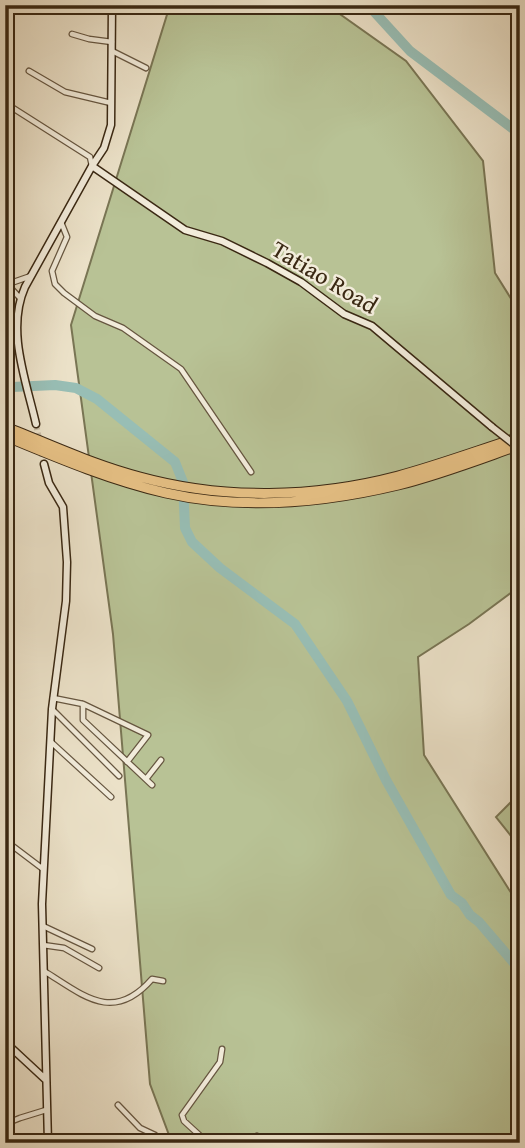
<svg xmlns="http://www.w3.org/2000/svg" width="525" height="1148" font-family="'Gentium Book Plus',serif">
<rect width="100%" height="100%" fill="#ebe1c8"/>
<filter id="stains"><feTurbulence type="fractalNoise" baseFrequency=".00286" numOctaves="4"/><feColorMatrix values="0 0 0 0 .2 0 0 0 0 .09 0 0 0 0 .02 0 0 0 .5 -.17"/></filter>
<radialGradient id="worn" r=".72"><stop offset=".6" stop-color="#630" stop-opacity="0"/><stop offset="1" stop-color="#630" stop-opacity=".3"/></radialGradient>
<path fill="#b8c295" stroke="#797554" stroke-width="2" d="M 170,5 L 327,5 L 406,61 L 483,161 L 495,273 L 520,313 L 520,586 L 469,624 L 418,657 L 424,755 L 520,907 L 520,1143 L 172,1143 L 150,1084 L 113,634 L 71,325 Z
M 520,793 L 520,828 L 511,836 L 496,817 Z"/>
<g fill="none" stroke-linecap="round" stroke-linejoin="round">
<path stroke="#98beb5" stroke-width="10" d="M 368,5 L 410,51 L 520,134
M 5,384 L 12,387 L 55,385 L 76,388 L 97,399 L 175,462 L 183,482 L 185,528 L 192,542 L 220,568 L 295,624 L 347,701 L 386,780 L 451,895 L 462,903 L 470,915 L 479,922 L 520,970"/>
<path stroke="#c8bca4" stroke-width="6" stroke-dasharray="6 3" stroke-linecap="butt" d="M 36,424 L 44,464"/>
<g stroke="#665640" stroke-width="7">
<path id="street" d="M 72,34 L 89,39 L 112,42
M 112,51 L 146,68
M 29,71 L 65,92 L 111,103
M 5,103 L 90,157 L 92,166
M 61,222 L 67,237 L 52,271 L 55,284 L 64,293 L 95,316 L 123,328 L 181,369 L 251,472
M 5,282 L 20,298
M 8,284 L 31,276
M 53,698 L 83,704 L 83,720 L 152,785
M 83,704 L 148,735 L 127,762
M 53,710 L 119,776
M 51,742 L 111,797
M 146,779 L 161,760
M 6,841 L 43,869
M 43,926 L 92,949
M 43,945 L 64,948 L 99,968
M 44,971 C 83,995 113,1024 152,979 L 163,981
M 118,1105 L 140,1128 L 155,1135 L 162,1143
M 5,1124 L 20,1118 L 46,1110
M 208,1143 L 184,1121 L 182,1115 L 220,1062 L 222,1049
M 251,1143 L 257,1136"/>
</g>
<g stroke="#3a2813" stroke-width="9">
<path id="secondary" d="M 92,166 L 185,230 L 222,241 L 267,263 L 301,282 L 344,314 L 372,326 L 492,427
M 36,424 C 26,380 6,330 25,287 L 92,166 L 104,148 L 111,125 L 112,5
M 44,464 L 49,483 L 63,507 L 67,562 L 66,601 L 52,709 L 42,904 L 48,1143
M 5,1042 L 46,1080"/>
</g>
<g stroke="#3a2813" stroke-width="11">
<path id="highway" d="M 5,427 C 50,444 93,465 140,477 C 224,500 314,498 398,476 C 439,465 479,450 520,437
M 5,436 C 58,458 110,480 166,493 C 241,510 323,503 398,485 C 439,475 480,459 520,445"/>
</g>
<use href="#street" stroke="#f2ecdb" stroke-width="4.5"/>
<use href="#secondary" stroke="#f2ecdb" stroke-width="6"/>
<use href="#highway" stroke="#e6c084" stroke-width="9"/>
<g stroke="#3a2813" stroke-width="9" stroke-linecap="butt">
<path id="secondary-bridge" d="M 492,427 L 520,449"/>
</g>
<use href="#secondary-bridge" stroke="#f2ecdb" stroke-width="6"/>
</g>
<g text-anchor="middle" dominant-baseline="central" stroke-width="5" stroke-linejoin="round" paint-order="stroke">
<g font-size="24" fill="#3a2813" stroke="#f2ecdb">
<text transform="translate(325 277) rotate(31)">Tatiao Road</text>
</g>
</g>
<rect width="525" height="1148" fill="none" stroke="#ebe1c8" stroke-width="28"/>
<rect x="7" y="7" width="511" height="1134" fill="none" stroke="#3a2813" stroke-width="3.5"/>
<rect x="14" y="14" width="497" height="1120" fill="none" stroke="#3a2813" stroke-width="2"/>
<rect width="100%" height="100%" filter="url(#stains)"/>
<rect width="100%" height="100%" fill="url(#worn)"/>
</svg>
